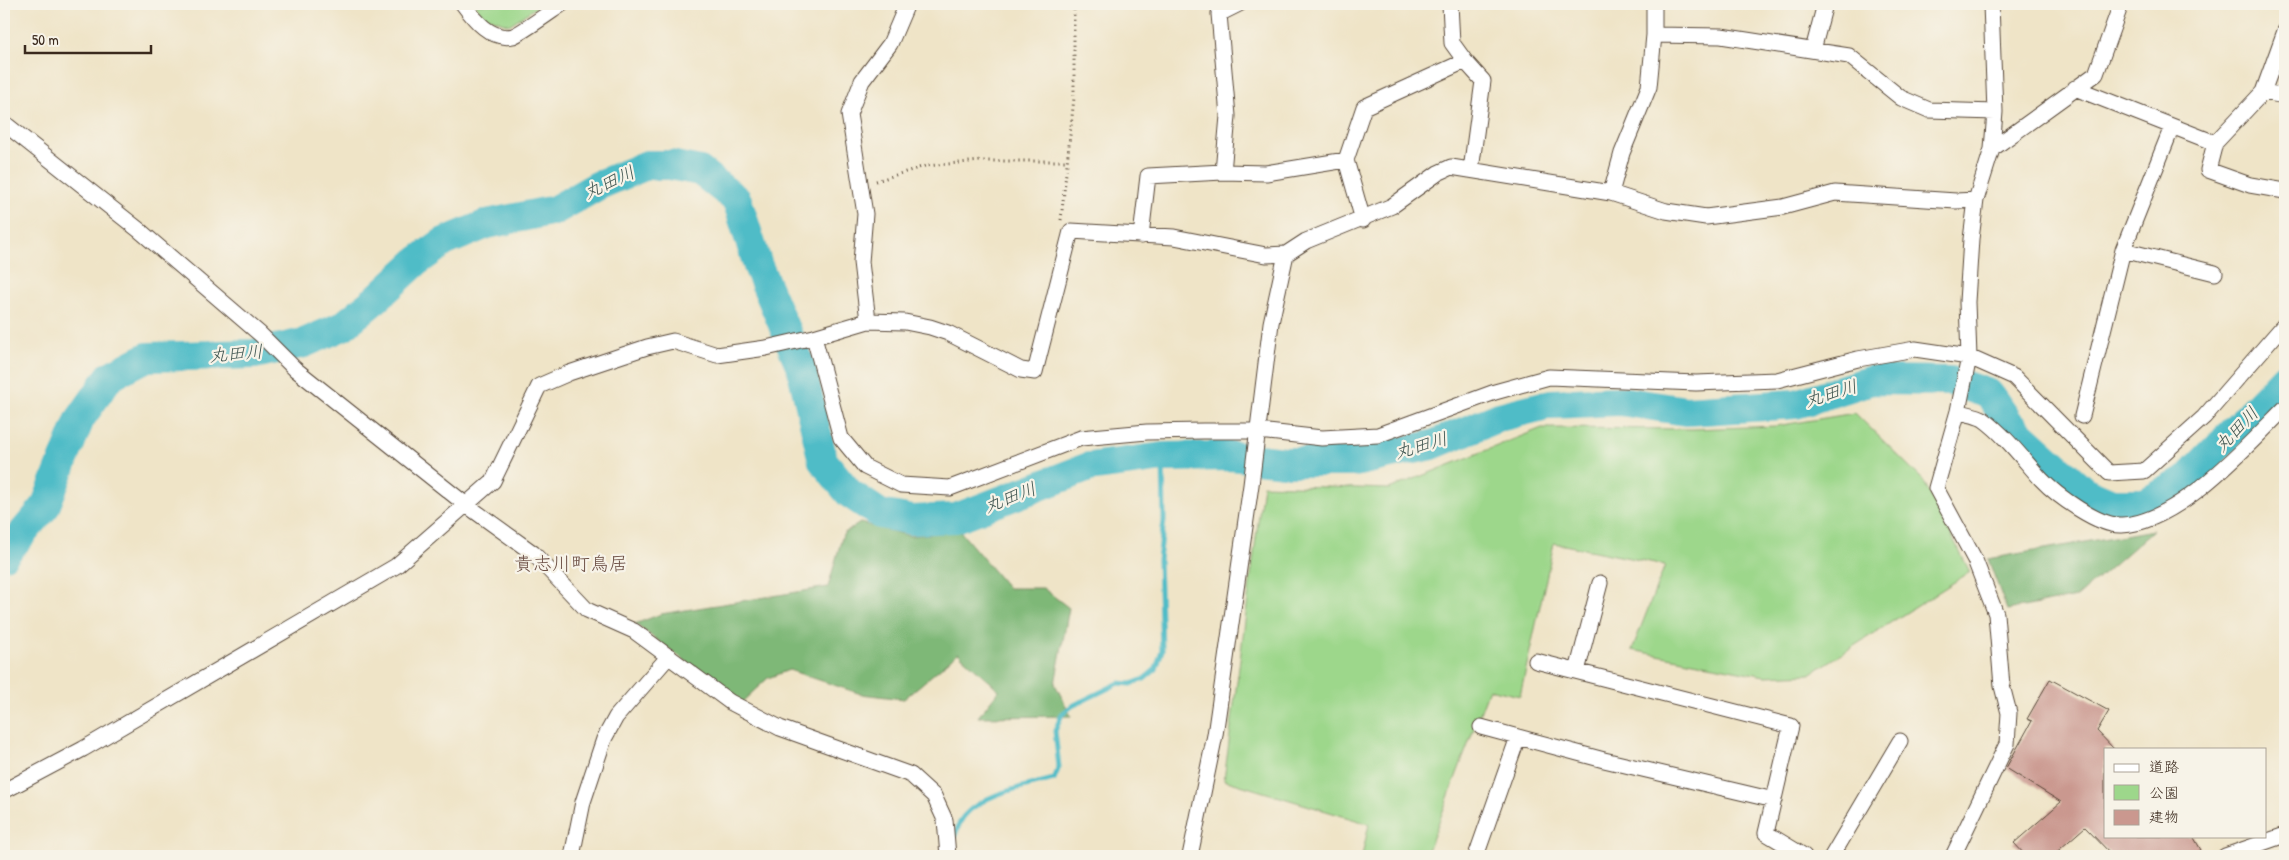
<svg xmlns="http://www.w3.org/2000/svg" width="2289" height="860" font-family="'Patrick Hand','Klee One',sans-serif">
<rect width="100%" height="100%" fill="#f7f3e8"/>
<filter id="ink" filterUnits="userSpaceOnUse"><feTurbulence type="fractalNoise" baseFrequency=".02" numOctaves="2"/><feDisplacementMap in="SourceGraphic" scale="10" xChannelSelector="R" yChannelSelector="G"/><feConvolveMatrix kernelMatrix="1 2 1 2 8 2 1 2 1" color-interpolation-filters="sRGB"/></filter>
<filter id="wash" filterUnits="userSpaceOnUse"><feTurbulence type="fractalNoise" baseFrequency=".0096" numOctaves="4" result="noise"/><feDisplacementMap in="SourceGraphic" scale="20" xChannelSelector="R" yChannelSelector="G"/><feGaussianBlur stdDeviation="1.12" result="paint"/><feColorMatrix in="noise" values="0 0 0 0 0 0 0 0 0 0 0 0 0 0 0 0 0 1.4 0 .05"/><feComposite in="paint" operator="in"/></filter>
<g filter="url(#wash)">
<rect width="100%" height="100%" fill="#efe4c7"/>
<path fill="#9dd78b" stroke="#6c8054" d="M 475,4 L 541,4 L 509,25 L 482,15 Z
M 1855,413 L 1923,480 L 1970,572 L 1810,674 L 1765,676 L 1632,650 L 1665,565 L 1554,543 L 1520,696 L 1489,689 L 1426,856 L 1362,856 L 1369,824 L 1224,780 L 1263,485 L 1389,489 L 1542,428 L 1693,429 L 1776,426 Z"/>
<path fill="#7eb877" stroke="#5c714a" d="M 860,523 L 910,536 L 960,531 L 1008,588 L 1043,588 L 1069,608 L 1055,684 L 1071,716 L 978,717 L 999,690 L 958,653 L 904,699 L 861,694 L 789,670 L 768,678 L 742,702 L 635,624 L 661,614 L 828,587 L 843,534 Z
M 2153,530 L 2077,597 L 2007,610 L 1988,559 Z"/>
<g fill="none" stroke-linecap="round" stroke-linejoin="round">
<path stroke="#4fbcc7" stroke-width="5" d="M 950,844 C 957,836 957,824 964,816 C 985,792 1025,787 1054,779 L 1059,767 L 1055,731 L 1062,714 L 1072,706 L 1119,683 L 1131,684 L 1144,679 L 1156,669 L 1162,650 L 1159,560 L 1164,521 L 1163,457"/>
<path stroke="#4fbcc7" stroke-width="30" d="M 4,555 L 45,507 L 80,419 L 110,376 L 147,357 L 254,354 L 304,343 L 343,326 L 376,299 L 416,262 L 444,242 L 487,224 L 555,210 L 599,185 L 647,165 L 670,165 L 700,171 L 737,200 L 758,266 L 801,367 L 823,461 L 849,493 L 880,514 L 912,520 L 956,518 L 1089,467 L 1163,457 L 1232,456 L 1284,462 L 1354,462 L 1432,445 L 1499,417 L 1551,404 L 1620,401 L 1686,411 L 1796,404 L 1872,380 L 1951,381 L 1989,394 L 2010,424 L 2084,491 L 2112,503 L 2145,503 L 2185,481 L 2285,377"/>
</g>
<g id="blocks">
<path fill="#ca988f" d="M 2050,679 L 2109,711 L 2097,731 L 2114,749 L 2105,749 L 2105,836 L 2193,836 L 2201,850 L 2190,856 L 2113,856 L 2085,827 L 2052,856 L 2026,856 L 2014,843 L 2061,802 L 2006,768 L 2032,721 L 2027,719 Z"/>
</g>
</g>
<g filter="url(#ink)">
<use href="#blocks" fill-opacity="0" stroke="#564637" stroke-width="1"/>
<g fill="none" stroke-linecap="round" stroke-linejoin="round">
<g stroke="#564637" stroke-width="17">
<path id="minor" d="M 463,4 C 474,19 491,41 513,36 C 520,34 553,10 562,4
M 1450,4 L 1452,43 L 1465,61 L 1483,81 L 1471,170
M 2285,31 L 2263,92 L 2215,143 L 2208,170 L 2250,185 L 2285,191
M 1654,35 L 1721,36 L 1849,56 L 1901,98 L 1929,110 L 1995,112
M 1813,50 L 1825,4
M 2075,88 L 2215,143
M 2263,92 L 2285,96
M 4,123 L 139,230 L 260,334 L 295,369 L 465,504 L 533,553 L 587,610 L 634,631 L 730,702 L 780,728 L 911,775 L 934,796 L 945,820 L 948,856
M 1992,149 L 2096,74 L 2121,4
M 1223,172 L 1266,173 L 1346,160
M 1611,193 L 1622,153 L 1649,87 L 1654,35 L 1654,4
M 1363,220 L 1346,160 L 1364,107 L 1465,61
M 1141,236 L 1148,176 L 1223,172 L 1228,116 L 1219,14 L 1239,4
M 2123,250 L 2215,273
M 868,321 L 861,262 L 865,214 L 849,114 L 862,81 L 890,44 L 907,4
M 814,337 L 841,438 L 865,467 L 901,485 L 950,488 L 1081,438 L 1147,432 L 1203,431 L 1259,431 L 1322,438 L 1378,435 L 1495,392 L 1549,377 L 1696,383 L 1777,380 L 1858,359 L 1915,349 L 1969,357 L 2014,377 L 2109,473 L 2144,471 L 2204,417 L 2285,324
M 1958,411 C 1965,414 1976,415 1983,419 C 2005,435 2023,459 2041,479 C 2056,495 2099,527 2122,525 C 2178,523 2247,446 2285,408
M 2082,416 L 2123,250 L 2172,127
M 1536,661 L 1791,726 L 1766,833 L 1804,856
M 1577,671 L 1600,583
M 1481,727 L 1604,760 L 1774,800
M 4,791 L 83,749 L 396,566 L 493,481 L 539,386 L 569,373 L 647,347 L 673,341 L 717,355 L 766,348 L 814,337 L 868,321 L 905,322 L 930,327 L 948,333 L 1021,370 L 1035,372 L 1071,231 L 1174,237 L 1266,255 L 1286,254 L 1306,241 L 1392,206 L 1438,173 L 1451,167 L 1611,193 L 1666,211 L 1706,217 L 1783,207 L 1835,193 L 1956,201 L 1976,200
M 572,856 L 583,802 L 604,739 L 616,717 L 669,656
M 1190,856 L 1215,735 L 1251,485 L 1271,323 L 1286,254
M 1476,856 L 1518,737
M 1832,856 L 1900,741
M 1953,856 L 2007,744 L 2009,713 L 2002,686 L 1996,614 L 1975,560 L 1936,488 L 1958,411 L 1969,357 L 1967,302 L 1971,239 L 1976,200 L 1992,149 L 1995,112 L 1991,4
M 2225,856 L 2285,835"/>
</g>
<path stroke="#564637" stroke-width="3" stroke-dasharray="1 4" stroke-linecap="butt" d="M 876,181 L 925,166 L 981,161 L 1066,161
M 1061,220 L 1074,98 L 1074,4"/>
<use href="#minor" stroke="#fff" stroke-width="15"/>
</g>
</g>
<g text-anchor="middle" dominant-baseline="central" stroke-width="4.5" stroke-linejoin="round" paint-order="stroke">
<g font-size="18" font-style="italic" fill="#415651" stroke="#f7f3e8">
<text transform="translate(609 182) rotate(-25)">丸田川</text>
<text transform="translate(236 353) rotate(-5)">丸田川</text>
<text transform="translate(1831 393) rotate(-17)">丸田川</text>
<text transform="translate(2236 429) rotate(-46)">丸田川</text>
<text transform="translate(1421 445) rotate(-16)">丸田川</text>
<text transform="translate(1010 497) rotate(-21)">丸田川</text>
</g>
<g font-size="19" fill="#6d5046" stroke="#f7f3e8">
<text x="571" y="563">貴志川町鳥居</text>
</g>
</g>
<rect width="2289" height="860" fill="none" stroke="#f7f3e8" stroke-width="20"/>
<rect x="2104" y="748" width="162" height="90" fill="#f7f3e8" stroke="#aca397"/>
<rect x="2114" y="764" width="25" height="8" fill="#ffffff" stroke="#aca397"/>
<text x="2149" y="772" font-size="15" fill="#3b2a1e">道路</text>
<rect x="2114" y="785" width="25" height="15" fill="#9dd78b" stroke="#aca397"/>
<text x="2149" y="798" font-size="15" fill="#3b2a1e">公園</text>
<rect x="2114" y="810" width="25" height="15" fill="#ca988f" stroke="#aca397"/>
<text x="2149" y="822" font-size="15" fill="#3b2a1e">建物</text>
<path d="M25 45v8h126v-8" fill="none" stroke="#3b2a1e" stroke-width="2.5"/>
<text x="32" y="45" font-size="15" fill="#3b2a1e" stroke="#f7f3e8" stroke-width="4" paint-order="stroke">50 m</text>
</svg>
